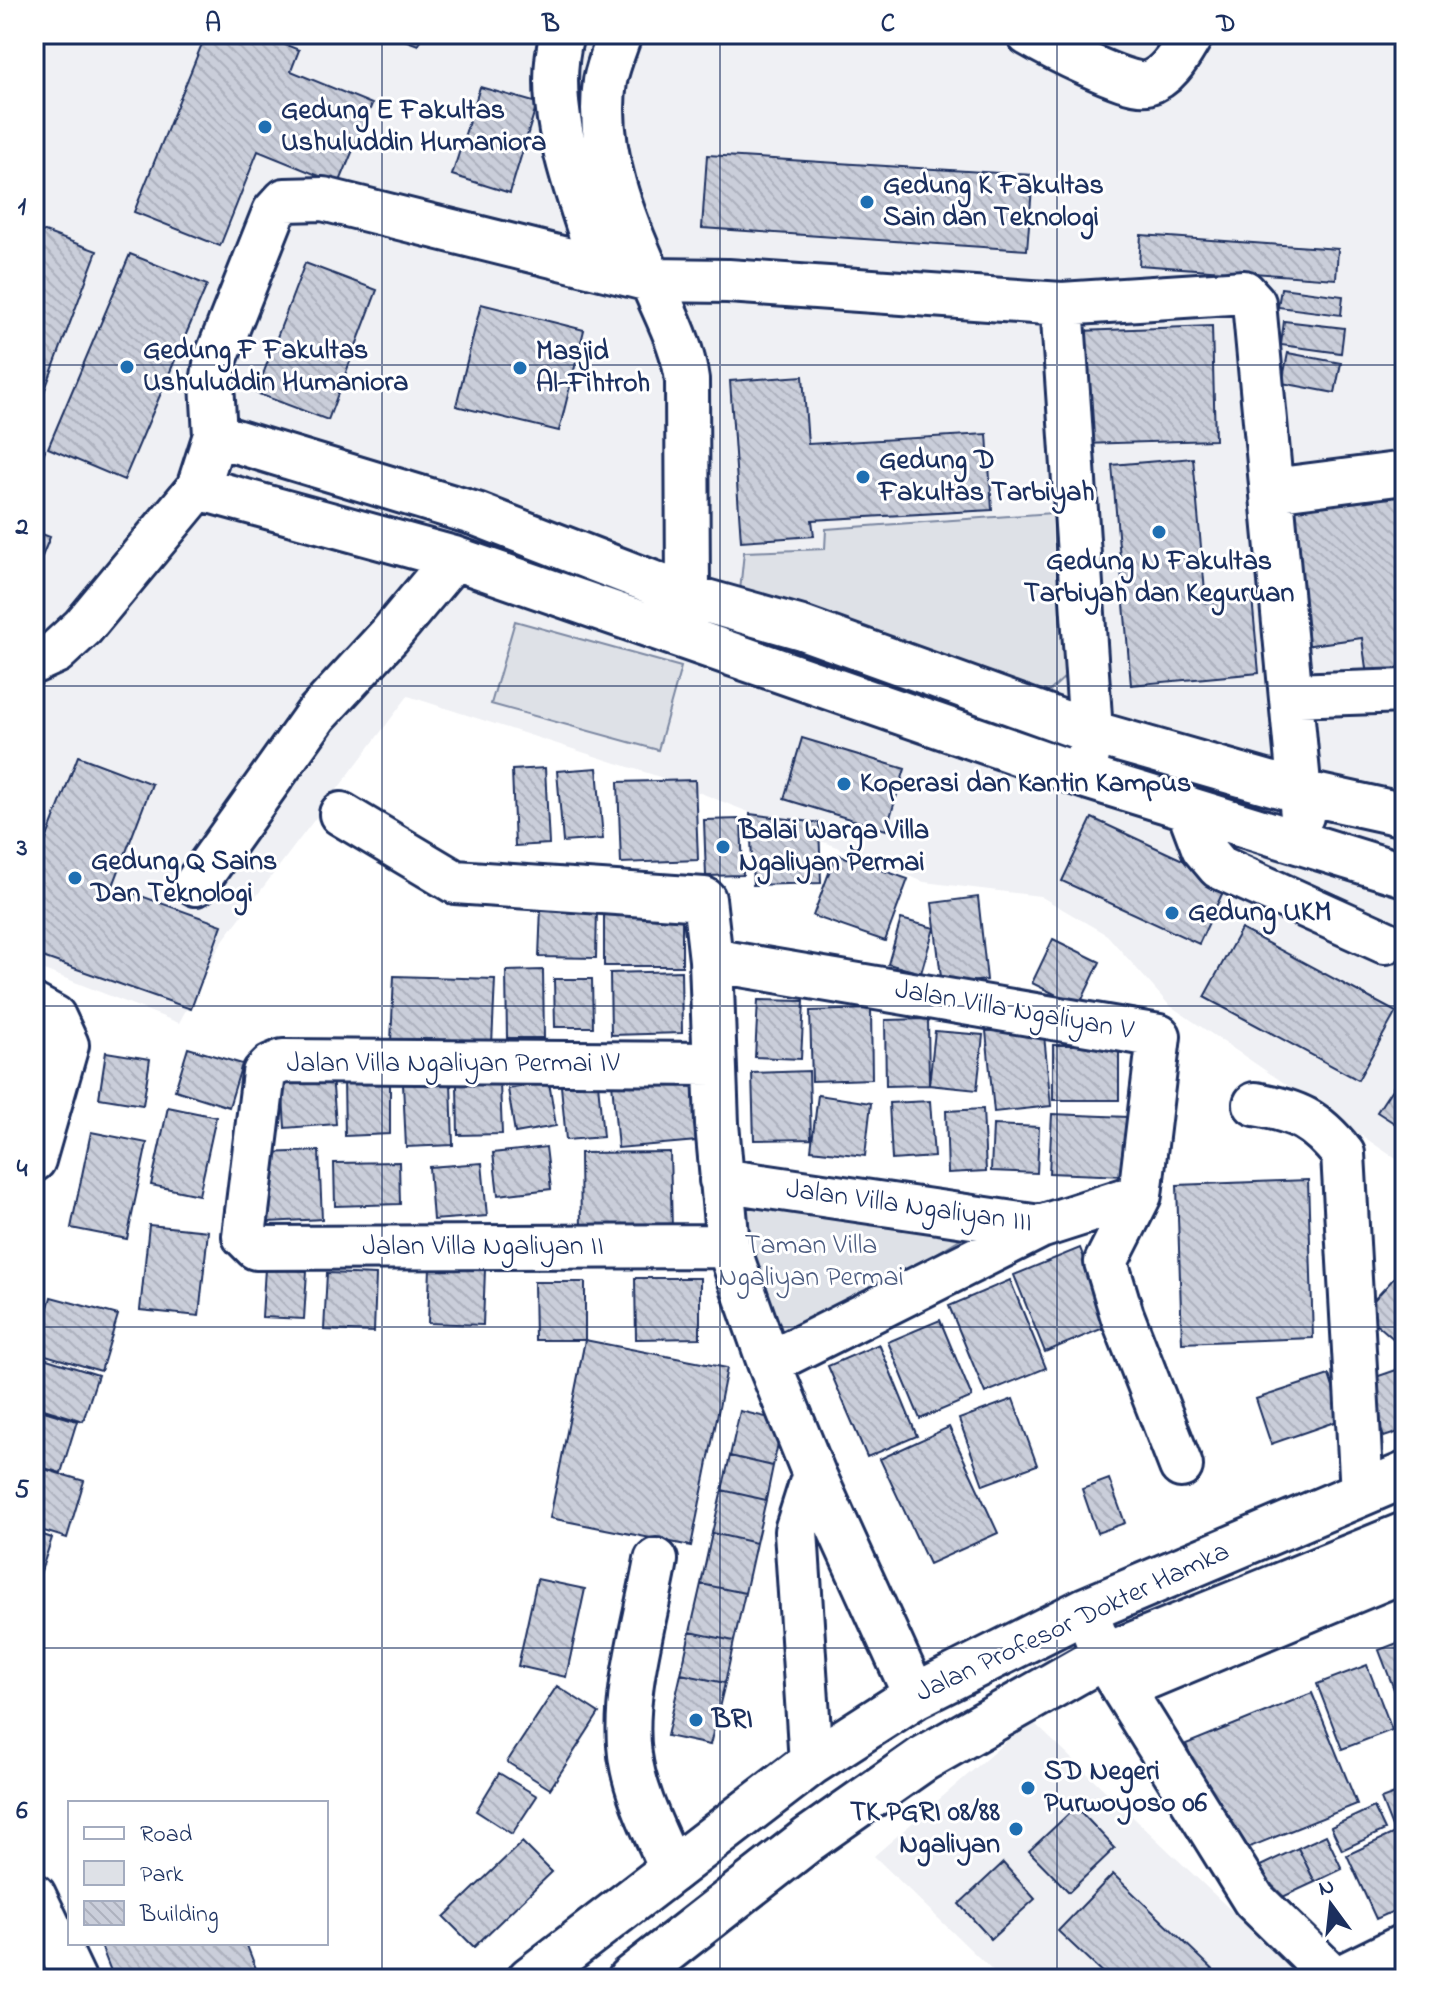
<svg xmlns="http://www.w3.org/2000/svg" width="1439" height="2013" font-family="'Indie Flower',sans-serif">
<defs>
<pattern id="building-back-hatch" width="6" height="6" patternUnits="userSpaceOnUse" patternTransform="scale(2)"><rect width="6" height="6" fill="#caceda"/><path d="M-1 5l2 2M0 0l6 6M5-1l2 2" fill="none" stroke="#adb1be"/></pattern>
</defs>
<rect width="100%" height="100%" fill="#fff"/>
<filter id="ink" filterUnits="userSpaceOnUse"><feTurbulence type="fractalNoise" baseFrequency=".0125" numOctaves="2"/><feDisplacementMap in="SourceGraphic" scale="16" xChannelSelector="R" yChannelSelector="G"/><feConvolveMatrix kernelMatrix="1 2 1 2 8 2 1 2 1" color-interpolation-filters="sRGB"/></filter>
<g filter="url(#ink)">
<path fill="#eff0f4" d="M 34,34 L 1405,34 L 1405,1165 L 1169,1005 L 1107,935 L 1040,896 L 924,882 L 663,778 L 408,696 L 221,943 L 179,1023 L 34,966 Z
M 1031,1720 L 1303,1979 L 1001,1979 L 874,1856 Z"/>
<path fill="#dee1e7" stroke="#7c88a2" stroke-width="2" d="M 1080,511 L 1081,662 L 1038,702 L 806,656 L 807,624 L 738,611 L 744,552 L 825,549 L 826,529 Z
M 515,621 L 681,667 L 658,750 L 491,704 Z
M 737,1184 L 966,1235 L 779,1352 L 741,1243 Z"/>
<path fill="url(#building-back-hatch)" stroke="#1b2f5e" stroke-width="2" d="M 206,34 L 259,34 L 299,50 L 291,71 L 372,104 L 339,184 L 258,151 L 220,246 L 134,212 Z
M 388,34 L 422,34 L 418,45 Z
M 480,87 L 537,103 L 510,193 L 452,175 Z
M 707,155 L 1033,175 L 1027,250 L 702,228 Z
M 34,228 L 97,251 L 44,392 L 34,389 Z
M 1141,235 L 1338,249 L 1336,279 L 1139,265 Z
M 130,254 L 207,285 L 124,480 L 48,448 Z
M 305,263 L 377,290 L 328,420 L 256,393 Z
M 1281,288 L 1343,296 L 1341,315 L 1278,307 Z
M 481,304 L 584,330 L 559,431 L 456,406 Z
M 1284,321 L 1344,328 L 1341,353 L 1281,345 Z
M 1212,326 L 1215,440 L 1083,444 L 1080,331 Z
M 1288,353 L 1341,363 L 1335,393 L 1282,383 Z
M 803,376 L 808,444 L 987,434 L 992,510 L 812,520 L 814,536 L 741,541 L 730,381 Z
M 34,446 L 45,450 L 34,478 Z
M 1193,458 L 1206,603 L 1252,598 L 1259,673 L 1131,685 L 1112,465 Z
M 1405,493 L 1405,671 L 1367,676 L 1362,638 L 1296,647 L 1279,509 Z
M 34,531 L 50,537 L 34,576 Z
M 802,738 L 905,769 L 886,830 L 784,799 Z
M 78,756 L 152,784 L 113,886 L 222,925 L 191,1009 L 34,954 L 34,871 Z
M 545,768 L 549,844 L 515,846 L 512,770 Z
M 597,768 L 603,839 L 563,842 L 557,771 Z
M 695,780 L 698,860 L 621,863 L 618,782 Z
M 750,814 L 819,823 L 821,883 L 753,885 Z
M 1092,818 L 1228,881 L 1199,944 L 1062,881 Z
M 741,819 L 743,875 L 706,876 L 704,820 Z
M 836,854 L 908,879 L 885,941 L 813,916 Z
M 978,897 L 987,980 L 942,985 L 932,903 Z
M 604,905 L 682,905 L 682,966 L 604,966 Z
M 541,907 L 597,908 L 596,958 L 539,957 Z
M 901,919 L 934,928 L 921,973 L 888,964 Z
M 1241,929 L 1396,1012 L 1358,1080 L 1204,997 Z
M 1053,939 L 1100,962 L 1079,1006 L 1032,983 Z
M 543,970 L 544,1038 L 507,1038 L 506,971 Z
M 681,971 L 682,1033 L 611,1035 L 610,973 Z
M 394,976 L 495,979 L 492,1045 L 391,1042 Z
M 554,979 L 592,979 L 593,1027 L 555,1027 Z
M 758,1000 L 804,1001 L 801,1059 L 755,1057 Z
M 871,1009 L 872,1079 L 812,1081 L 810,1011 Z
M 928,1019 L 929,1085 L 886,1086 L 885,1020 Z
M 1043,1025 L 1051,1106 L 994,1112 L 986,1031 Z
M 935,1031 L 983,1035 L 977,1090 L 929,1085 Z
M 1053,1045 L 1119,1045 L 1119,1100 L 1053,1100 Z
M 188,1048 L 242,1064 L 229,1107 L 175,1090 Z
M 106,1052 L 150,1059 L 143,1105 L 99,1098 Z
M 1405,1069 L 1405,1130 L 1377,1112 Z
M 809,1071 L 811,1139 L 754,1140 L 752,1073 Z
M 703,1074 L 708,1140 L 618,1148 L 612,1083 Z
M 332,1075 L 336,1124 L 285,1128 L 282,1078 Z
M 390,1080 L 390,1134 L 345,1136 L 344,1081 Z
M 451,1082 L 453,1145 L 406,1147 L 403,1084 Z
M 549,1082 L 556,1126 L 515,1133 L 508,1089 Z
M 500,1083 L 502,1134 L 458,1135 L 457,1085 Z
M 598,1083 L 603,1137 L 566,1140 L 561,1086 Z
M 818,1095 L 871,1103 L 865,1156 L 811,1150 Z
M 930,1101 L 934,1157 L 892,1160 L 889,1103 Z
M 168,1107 L 216,1117 L 199,1195 L 151,1185 Z
M 983,1109 L 986,1171 L 948,1173 L 946,1111 Z
M 1052,1114 L 1128,1117 L 1126,1176 L 1049,1173 Z
M 993,1125 L 1039,1127 L 1037,1173 L 991,1171 Z
M 91,1132 L 147,1143 L 127,1239 L 71,1228 Z
M 546,1147 L 551,1189 L 498,1195 L 493,1153 Z
M 319,1151 L 322,1219 L 269,1222 L 265,1153 Z
M 670,1152 L 672,1229 L 581,1231 L 580,1153 Z
M 399,1162 L 400,1204 L 335,1206 L 334,1163 Z
M 482,1163 L 487,1216 L 433,1220 L 429,1167 Z
M 1308,1180 L 1313,1338 L 1182,1343 L 1177,1185 Z
M 149,1225 L 208,1231 L 199,1316 L 140,1310 Z
M 1080,1248 L 1111,1325 L 1045,1352 L 1014,1275 Z
M 1405,1266 L 1405,1349 L 1363,1312 Z
M 430,1267 L 485,1269 L 483,1325 L 428,1323 Z
M 265,1268 L 307,1271 L 304,1319 L 262,1317 Z
M 327,1273 L 376,1275 L 374,1332 L 324,1330 Z
M 635,1278 L 700,1278 L 700,1338 L 636,1339 Z
M 1010,1280 L 1046,1368 L 985,1393 L 949,1306 Z
M 534,1282 L 585,1282 L 585,1340 L 535,1340 Z
M 51,1297 L 118,1315 L 101,1371 L 35,1352 Z
M 940,1320 L 972,1397 L 920,1419 L 888,1342 Z
M 585,1340 L 727,1368 L 691,1546 L 550,1518 Z
M 879,1344 L 917,1436 L 867,1457 L 828,1366 Z
M 34,1355 L 98,1375 L 83,1421 L 34,1406 Z
M 1405,1367 L 1405,1430 L 1384,1437 L 1364,1381 Z
M 1329,1375 L 1343,1419 L 1271,1444 L 1256,1399 Z
M 1013,1399 L 1037,1465 L 983,1485 L 959,1419 Z
M 34,1408 L 77,1421 L 61,1473 L 34,1465 Z
M 740,1411 L 783,1421 L 773,1466 L 730,1456 Z
M 949,1427 L 998,1533 L 929,1564 L 880,1459 Z
M 730,1456 L 773,1466 L 766,1500 L 722,1490 Z
M 34,1466 L 84,1481 L 67,1538 L 34,1528 Z
M 1109,1479 L 1125,1523 L 1097,1533 L 1082,1489 Z
M 722,1490 L 766,1500 L 756,1543 L 712,1533 Z
M 34,1532 L 52,1538 L 36,1586 L 34,1586 Z
M 712,1533 L 756,1543 L 745,1593 L 701,1584 Z
M 537,1579 L 585,1589 L 566,1677 L 518,1666 Z
M 701,1584 L 745,1593 L 734,1641 L 690,1632 Z
M 690,1632 L 734,1641 L 725,1683 L 681,1674 Z
M 1405,1640 L 1405,1718 L 1379,1650 Z
M 1367,1665 L 1392,1730 L 1342,1749 L 1317,1684 Z
M 681,1674 L 725,1683 L 710,1745 L 667,1736 Z
M 557,1686 L 599,1713 L 550,1789 L 507,1762 Z
M 1312,1693 L 1357,1804 L 1230,1855 L 1186,1744 Z
M 499,1773 L 537,1796 L 512,1834 L 476,1811 Z
M 1405,1790 L 1405,1825 L 1393,1830 L 1381,1799 Z
M 1076,1807 L 1115,1848 L 1069,1892 L 1029,1851 Z
M 1374,1807 L 1385,1830 L 1342,1850 L 1331,1827 Z
M 1405,1828 L 1405,1906 L 1376,1919 L 1347,1855 Z
M 1326,1835 L 1342,1869 L 1315,1882 L 1298,1848 Z
M 522,1842 L 552,1872 L 474,1947 L 444,1917 Z
M 1298,1848 L 1315,1882 L 1272,1902 L 1256,1868 Z
M 1003,1863 L 1035,1899 L 991,1939 L 959,1904 Z
M 1113,1874 L 1223,1979 L 1109,1979 L 1058,1931 Z
M 100,1943 L 246,1943 L 260,1979 L 114,1979 Z
M 46,1944 L 57,1979 L 34,1979 L 34,1948 Z"/>
<g fill="none" stroke-linecap="round" stroke-linejoin="round">
<g stroke="#1b2f5e" stroke-width="48">
<path id="minor" d="M 562,34 C 541,110 580,195 601,268
M 620,34 C 615,49 608,65 605,81 C 595,149 624,221 652,282 C 666,316 682,343 687,380 L 688,596 L 685,620
M 1028,34 C 1047,45 1128,88 1147,83 C 1169,77 1181,52 1192,34
M 215,435 L 476,514 L 688,596 L 802,628 L 1091,732 L 1301,792 L 1405,815
M 198,488 L 454,558 L 1086,777 L 1405,875
M 1272,490 L 1405,473
M 34,662 L 56,652 L 83,627 L 198,488 L 215,435 L 212,383 L 216,358 L 274,212 L 285,200 L 323,199 L 650,280 L 728,281 L 1062,304
M 1292,695 L 1405,691
M 1088,756 L 1091,732 L 1062,304 L 1244,292 L 1254,303 L 1302,816
M 1188,808 L 1203,848 L 1219,867 L 1385,942
M 341,814 L 455,882 L 704,899 L 711,960 L 717,1124 L 728,1246 L 769,1363 L 814,1474 L 915,1696
M 196,884 L 316,715 L 389,636 L 454,558
M 711,960 L 1159,1036 L 1140,1195 L 1106,1262 L 1122,1315 L 1181,1466
M 34,1006 L 54,1017 L 67,1045 L 34,1160
M 714,1064 L 283,1061 L 271,1066 L 264,1073 L 244,1236 L 256,1248 L 728,1246
M 1255,1104 C 1297,1111 1316,1120 1343,1154 L 1362,1493
M 721,1180 L 1040,1227 L 1140,1195
M 769,1363 L 1040,1227
M 656,1560 C 646,1619 622,1695 630,1755 C 635,1795 656,1834 672,1871
M 1086,1610 L 1103,1657 L 1254,1900 L 1335,1979
M 1122,1688 L 1405,1570
M 811,1763 L 796,1531 L 814,1474
M 34,1895 L 74,1979
M 1336,1979 L 1405,1945"/>
</g>
<g stroke="#1b2f5e" stroke-width="50">
<path id="major" d="M 530,1979 L 811,1763 L 915,1696 L 1086,1610 L 1405,1475
M 630,1979 L 809,1839 L 923,1759 L 1103,1657 L 1405,1535"/>
</g>
<use href="#minor" stroke="#fff" stroke-width="42"/>
<use href="#major" stroke="#fff" stroke-width="44"/>
</g>
</g>
<path fill="none" stroke="#1b2f5e" stroke-width="2" stroke-opacity="0.55" d="M 382,34 L 382,1979M 720,34 L 720,1979M 1057,34 L 1057,1979M 34,365 L 1405,365M 34,686 L 1405,686M 34,1006 L 1405,1006M 34,1327 L 1405,1327M 34,1648 L 1405,1648"/>
<g fill="#1f6fb2" stroke="#fff" stroke-width="3">
<circle cx="265" cy="127" r="8"/>
<circle cx="867" cy="202" r="8"/>
<circle cx="127" cy="367" r="8"/>
<circle cx="520" cy="368" r="8"/>
<circle cx="863" cy="477" r="8"/>
<circle cx="1159" cy="532" r="8"/>
<circle cx="844" cy="784" r="8"/>
<circle cx="723" cy="847" r="8"/>
<circle cx="75" cy="878" r="8"/>
<circle cx="1172" cy="913" r="8"/>
<circle cx="696" cy="1720" r="8"/>
<circle cx="1028" cy="1788" r="8"/>
<circle cx="1016" cy="1829" r="8"/>
</g>
<g text-anchor="middle" dominant-baseline="central" stroke-width="6" stroke-linejoin="round" paint-order="stroke">
<g font-size="28" font-weight="bold" fill="#1b2f5e" stroke="#fff" text-anchor="start">
<text x="281" y="111">Gedung E Fakultas<tspan x="281" dy="32">Ushuluddin Humaniora</tspan></text>
<text x="883" y="186">Gedung K Fakultas<tspan x="883" dy="32">Sain dan Teknologi</tspan></text>
<text x="143" y="351">Gedung F Fakultas<tspan x="143" dy="32">Ushuluddin Humaniora</tspan></text>
<text x="536" y="352">Masjid<tspan x="536" dy="32">Al-Fihtroh</tspan></text>
<text x="879" y="461">Gedung D<tspan x="879" dy="32">Fakultas Tarbiyah</tspan></text>
<text x="1159" y="562" text-anchor="middle">Gedung N Fakultas<tspan x="1159" dy="32">Tarbiyah dan Keguruan</tspan></text>
<text x="860" y="784">Koperasi dan Kantin Kampus</text>
<text x="739" y="831">Balai Warga Villa<tspan x="739" dy="32">Ngaliyan Permai</tspan></text>
<text x="91" y="862">Gedung Q Sains<tspan x="91" dy="32">Dan Teknologi</tspan></text>
<text x="1188" y="913">Gedung UKM</text>
<text x="712" y="1720">BRI</text>
<text x="1044" y="1772">SD Negeri<tspan x="1044" dy="32">Purwoyoso 06</tspan></text>
<text x="1000" y="1813" text-anchor="end">TK PGRI 08/88<tspan x="1000" dy="32">Ngaliyan</tspan></text>
</g>
<g font-size="28" fill="#1b2f5e" stroke="#fff">
<text transform="translate(1014 1011) rotate(10)">Jalan Villa Ngaliyan V</text>
<text x="453" y="1064">Jalan Villa Ngaliyan Permai IV</text>
<text transform="translate(909 1207) rotate(8)">Jalan Villa Ngaliyan III</text>
<text x="483" y="1247">Jalan Villa Ngaliyan II</text>
<text transform="translate(1073 1623) rotate(-25)">Jalan Profesor Dokter Hamka</text>
</g>
<g font-size="28" fill="#4c5c80" stroke="#fff">
<text x="811" y="1246">Taman Villa<tspan x="811" dy="32">Ngaliyan Permai</tspan></text>
</g>
</g>
<rect width="1439" height="2013" fill="none" stroke="#fff" stroke-width="88"/>
<rect x="68" y="1801" width="260" height="144" fill="#ffffff" stroke="#a4acbf" stroke-width="2"/>
<rect x="84" y="1827" width="40" height="12" fill="#ffffff" stroke="#a4acbf" stroke-width="2"/>
<text x="140" y="1841" font-size="24" fill="#1b2f5e">Road</text>
<rect x="84" y="1861" width="40" height="24" fill="#dee1e7" stroke="#a4acbf" stroke-width="2"/>
<text x="140" y="1881" font-size="24" fill="#1b2f5e">Park</text>
<rect x="84" y="1901" width="40" height="24" fill="url(#building-back-hatch)" stroke="#a4acbf" stroke-width="2"/>
<text x="140" y="1921" font-size="24" fill="#1b2f5e">Building</text>
<g transform="translate(1331 1905) rotate(345)" stroke="#ffffff" stroke-width="6" paint-order="stroke">
<path d="M0-6L14 30L0 20L-14 30Z" fill="#1b2f5e"/>
<text y="-12" font-size="22" font-weight="bold" text-anchor="middle" fill="#1b2f5e">N</text>
</g>
<rect x="44" y="44" width="1351" height="1925" fill="none" stroke="#1b2f5e" stroke-width="3"/>
<g font-size="26" text-anchor="middle" font-weight="bold" fill="#1b2f5e">
<text x="213" y="31">A</text>
<text x="551" y="31">B</text>
<text x="888" y="31">C</text>
<text x="1226" y="31">D</text>
<text x="22" y="214">1</text>
<text x="22" y="534">2</text>
<text x="22" y="855">3</text>
<text x="22" y="1176">4</text>
<text x="22" y="1497">5</text>
<text x="22" y="1818">6</text>
</g>
</svg>
